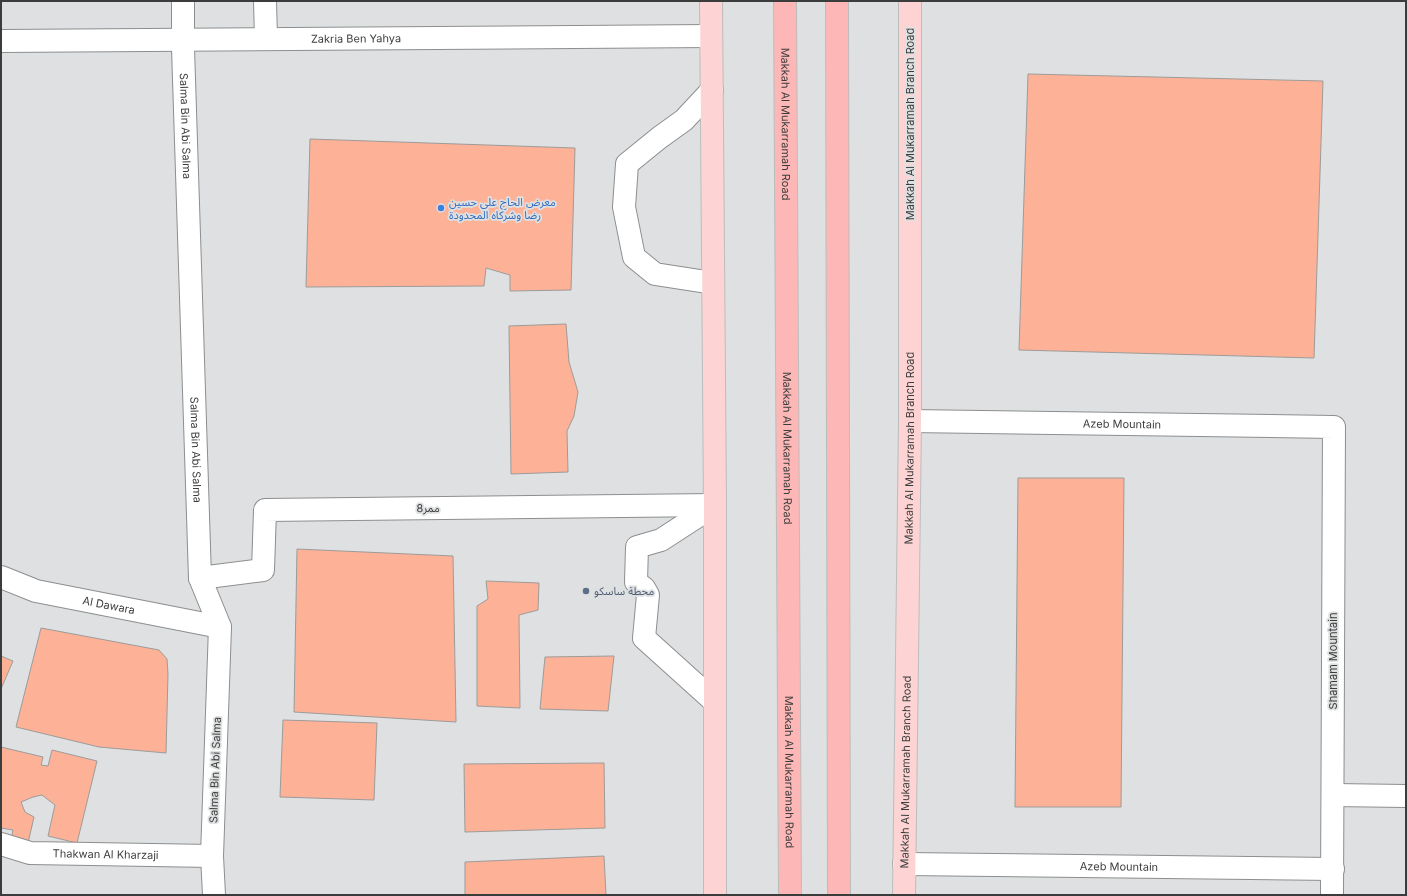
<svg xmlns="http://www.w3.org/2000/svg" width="1407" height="896" font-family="Inter,'Noto Sans Arabic',sans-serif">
<rect width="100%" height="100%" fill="#dee0e1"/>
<path fill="#fdb297" stroke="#9d9b9a" d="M 1028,74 L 1323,81 L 1314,358 L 1019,350 Z
M 310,139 L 575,148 L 571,290 L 510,291 L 510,275 L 486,268 L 484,286 L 306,287 Z
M 566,324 L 569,362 L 578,392 L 574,416 L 567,431 L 568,472 L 511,474 L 509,326 Z
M 1018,478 L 1124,478 L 1121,807 L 1015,807 Z
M 297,549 L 453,556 L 456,722 L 294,712 Z
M 486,581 L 539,583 L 538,610 L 519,615 L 520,708 L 477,706 L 477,606 L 488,599 Z
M 41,628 L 159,650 L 167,659 L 168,674 L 166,753 L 99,747 L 16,727 Z
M 1,656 L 13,661 L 1,689 Z
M 614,656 L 608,711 L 540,709 L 545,657 Z
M 283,720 L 377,723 L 374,800 L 280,797 Z
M 1,747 L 43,757 L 41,765 L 48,766 L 52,750 L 97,761 L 77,843 L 48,836 L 55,805 L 42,795 L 33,797 L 21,802 L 25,812 L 34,817 L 28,843 L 11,840 L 13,830 L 1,828 Z
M 604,763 L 605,828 L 465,832 L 464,764 Z
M 604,856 L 606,895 L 465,895 L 465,862 Z"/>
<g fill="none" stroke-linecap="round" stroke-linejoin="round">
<g stroke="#8d8e8f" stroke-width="24">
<g id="minor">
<path id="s1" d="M 183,1 L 183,48 L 200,578 L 220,627 L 212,856 L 214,895"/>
<path d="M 265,1 L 266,39"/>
<path id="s2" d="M 1,41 L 711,36"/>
<path d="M 712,90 L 684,120 L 659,138 L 627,164 L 624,207 L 634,257 L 655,274 L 713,283"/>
<path id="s3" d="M 910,421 L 1334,427 L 1332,895"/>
<path d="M 715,505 L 661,540 L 637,547 L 636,582 L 644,588 L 648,595 L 644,638 L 715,702"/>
<path id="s4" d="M 1,577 L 36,591 L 220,627"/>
<path d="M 200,578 L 263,570 L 265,510 L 715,505"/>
<path d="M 1333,795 L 1406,796"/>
<path id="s5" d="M 1,844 L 30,853 L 212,856"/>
<path id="s6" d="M 904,864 L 1333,869"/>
</g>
</g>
<g stroke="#bcbdbd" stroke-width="24">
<g id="major">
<path d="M 711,1 L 715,505 L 715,895"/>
<path id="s7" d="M 904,895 L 910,421 L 910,1"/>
</g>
</g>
<g stroke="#bcbdbd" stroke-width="24">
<g id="highway">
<path id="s8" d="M 785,1 L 790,895"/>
<path d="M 837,1 L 839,895"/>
</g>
</g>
<use href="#minor" stroke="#fff" stroke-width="22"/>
<use href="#major" stroke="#fdd4d3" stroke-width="22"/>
<use href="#highway" stroke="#fcb7b6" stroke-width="22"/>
</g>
<circle fill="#3f7fe0" stroke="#dee0e1" stroke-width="1.5" cx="441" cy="208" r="4"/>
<circle fill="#5c6f8a" stroke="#dee0e1" stroke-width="1.5" cx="586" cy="591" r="4"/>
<g text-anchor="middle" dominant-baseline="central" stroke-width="3.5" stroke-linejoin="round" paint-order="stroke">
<g font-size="11" fill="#3b3c3c" stroke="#dee0e1">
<text stroke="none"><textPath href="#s2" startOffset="355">Zakria Ben Yahya</textPath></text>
<text stroke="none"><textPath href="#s8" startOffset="123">Makkah Al Mukarramah Road</textPath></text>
<text transform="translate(910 124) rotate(-90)">Makkah Al Mukarramah Branch Road</text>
<text stroke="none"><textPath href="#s1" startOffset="125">Salma Bin Abi Salma</textPath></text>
<text stroke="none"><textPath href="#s3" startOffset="212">Azeb Mountain</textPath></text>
<text stroke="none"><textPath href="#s8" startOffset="447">Makkah Al Mukarramah Road</textPath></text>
<text stroke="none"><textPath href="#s7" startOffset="447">Makkah Al Mukarramah Branch Road</textPath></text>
<text stroke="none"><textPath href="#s1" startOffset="449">Salma Bin Abi Salma</textPath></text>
<text transform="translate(428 508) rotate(-1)">ممر8</text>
<text stroke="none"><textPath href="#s4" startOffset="112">Al Dawara</textPath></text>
<text transform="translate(1333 661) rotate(-90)">Shamam Mountain</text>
<text transform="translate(215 770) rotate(-88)">Salma Bin Abi Salma</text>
<text stroke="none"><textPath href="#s8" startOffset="771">Makkah Al Mukarramah Road</textPath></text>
<text stroke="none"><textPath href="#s7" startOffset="123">Makkah Al Mukarramah Branch Road</textPath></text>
<text stroke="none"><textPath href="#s5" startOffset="106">Thakwan Al Kharzaji</textPath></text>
<text stroke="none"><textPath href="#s6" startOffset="215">Azeb Mountain</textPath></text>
</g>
<g font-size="11" fill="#366cbe" stroke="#dee0e1" text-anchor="start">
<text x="449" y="202">معرض الحاج علي حسين<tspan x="449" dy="13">رضا وشركاه المحدودة</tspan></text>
</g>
<g font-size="11" fill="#4e5e75" stroke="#dee0e1" text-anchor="start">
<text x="594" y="591">محطة ساسكو</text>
</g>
</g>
<rect width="1407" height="896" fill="none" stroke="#3b3c3c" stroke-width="4"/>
</svg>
